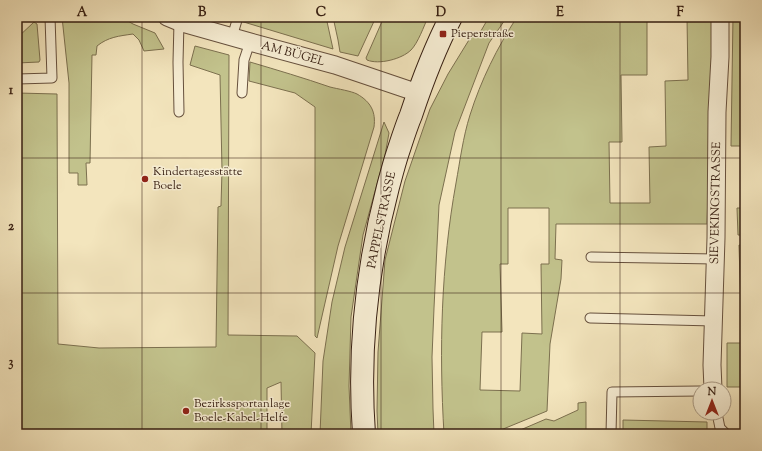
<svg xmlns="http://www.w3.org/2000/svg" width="762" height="451" font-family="'Sorts Mill Goudy',serif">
<rect width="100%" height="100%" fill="#f3e5bd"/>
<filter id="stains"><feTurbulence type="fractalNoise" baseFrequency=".005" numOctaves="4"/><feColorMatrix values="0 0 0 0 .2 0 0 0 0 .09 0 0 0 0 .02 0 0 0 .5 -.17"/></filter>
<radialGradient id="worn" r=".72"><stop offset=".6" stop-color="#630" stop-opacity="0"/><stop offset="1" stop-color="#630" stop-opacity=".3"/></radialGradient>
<path fill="#c2c28c" stroke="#7c704f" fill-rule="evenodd" d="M 62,17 L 121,17 L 133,24 L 155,33 L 164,49 L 144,51 L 139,40 L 133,34 C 119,36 108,37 97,46 L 96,55 L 92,55 L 90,163 L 86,163 L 87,185 L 78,185 L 78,173 L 69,173 L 69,83 Z
M 226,17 L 326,17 L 333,49 L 237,20 Z
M 333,17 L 376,17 L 358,56 L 340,52 L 338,40 Z
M 384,17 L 428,17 C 424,26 418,43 411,50 C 402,59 379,65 367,60 L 366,58 Z
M 489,17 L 507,17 L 489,43 L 455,132 L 439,205 L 434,308 L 432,357 L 433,409 L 434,434 L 378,434 L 377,411 L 378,352 L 385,260 L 405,181 L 430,109 L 448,74 L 472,35 L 478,36 Z
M 517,17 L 712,17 L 712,69 L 707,224 L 556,224 L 555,259 L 562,260 L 561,279 L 550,344 L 547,411 L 491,434 L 444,434 C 439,350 441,266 456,183 C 460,161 463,137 470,115 C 481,80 497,48 517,17 ZM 687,18 L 688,80 L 665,81 L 666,146 L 649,147 L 650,203 L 610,203 L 609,142 L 622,142 L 621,75 L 647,75 L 647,19 ZM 508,208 L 549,208 L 549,264 L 541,264 L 542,334 L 522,333 L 520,391 L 480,390 L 482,332 L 502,332 L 500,264 L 508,264 Z
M 733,17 L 745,17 L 745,146 L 731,146 Z
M 34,22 L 37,24 L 40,60 L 39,62 L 17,63 L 17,38 Z
M 195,46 L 229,55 L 228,335 L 297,336 L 315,353 L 311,434 L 282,434 L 281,382 L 267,388 L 267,434 L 17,434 L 17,93 L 57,94 L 58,344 L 99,348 L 216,347 L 218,207 L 221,206 L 222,170 L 220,75 L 190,65 Z
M 250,62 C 277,70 304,78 330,87 C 338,89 351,91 357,94 C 371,102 376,112 374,127 L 338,246 L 317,338 L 315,336 L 315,107 L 295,93 L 249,81 Z
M 384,122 L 389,133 L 385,155 L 363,235 L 351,317 L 349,386 L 351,434 L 320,434 L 323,361 L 332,302 L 345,247 Z
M 737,208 L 745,208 L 745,235 L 738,235 Z
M 739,245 L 745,245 L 745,387 L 727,387 L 727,343 L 742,343 Z
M 586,402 L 586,434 L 511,434 L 546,419 L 554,421 L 578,410 L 578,403 Z
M 623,420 L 707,422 L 707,434 L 623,434 Z"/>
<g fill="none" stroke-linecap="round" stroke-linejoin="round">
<g stroke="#66503d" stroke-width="11">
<path id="lane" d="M 179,22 L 178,62 L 179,112
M 232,37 L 238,17
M 17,79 L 52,78 L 50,17
M 242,93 L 244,60 L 250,42
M 591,257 L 716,259
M 590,318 L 714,321
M 717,413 L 720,428 L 726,434
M 611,434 L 612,392 L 700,391"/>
</g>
<g stroke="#66503d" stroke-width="19">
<path id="street" d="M 167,17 L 179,22 L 250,42 L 335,65 L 418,93
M 713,389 L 712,365 L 716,238 L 717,112 L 720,57 L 720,17"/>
</g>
<g stroke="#371f12" stroke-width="24">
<path id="secondary" d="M 364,434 C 358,352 367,267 388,187 C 391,176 394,164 398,152 C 402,140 406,127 411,115 C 422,82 435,48 451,17"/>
</g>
<use href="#lane" stroke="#f7eed4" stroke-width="9"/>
<use href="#street" stroke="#f7eed4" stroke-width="17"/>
<use href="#secondary" stroke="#f7eed4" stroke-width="22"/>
</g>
<path fill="none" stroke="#371f12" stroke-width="1" stroke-opacity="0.55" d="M 142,17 L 142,434M 261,17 L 261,434M 381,17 L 381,434M 501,17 L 501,434M 620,17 L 620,434M 17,158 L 745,158M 17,293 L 745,293"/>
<g fill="#8f2418" stroke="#f7eed4" stroke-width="1.5">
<rect x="439" y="30" width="8" height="8" rx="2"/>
<circle cx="145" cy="179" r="4"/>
<circle cx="186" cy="411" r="4"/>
</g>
<g text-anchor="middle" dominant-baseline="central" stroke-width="3" stroke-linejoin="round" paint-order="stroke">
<g font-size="12" fill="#371f12" stroke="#f7eed4" text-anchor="start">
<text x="451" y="34">Pieperstraße</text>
<text x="153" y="172">Kindertagesstätte<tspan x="153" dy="14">Boele</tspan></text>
<text x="194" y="404">Bezirkssportanlage<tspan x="194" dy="14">Boele-Kabel-Helfe</tspan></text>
</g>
<g font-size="12" fill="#371f12" stroke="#f7eed4">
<text transform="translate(293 54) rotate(15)">AM BÜGEL</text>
<text transform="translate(716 203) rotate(-89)">SIEVEKINGSTRASSE</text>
<text transform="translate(382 220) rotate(-78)">PAPPELSTRASSE</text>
</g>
</g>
<rect width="762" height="451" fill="none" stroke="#f3e5bd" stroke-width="44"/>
<g transform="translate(712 401)"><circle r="19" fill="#f7eed4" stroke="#aa9b86"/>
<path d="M0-3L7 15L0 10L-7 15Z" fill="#8f2418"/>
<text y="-6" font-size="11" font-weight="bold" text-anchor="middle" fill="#371f12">N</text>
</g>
<rect x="22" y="22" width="718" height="407" fill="none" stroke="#371f12" stroke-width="1.5"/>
<g font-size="13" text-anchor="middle" font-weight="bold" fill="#371f12">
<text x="82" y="16">A</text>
<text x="202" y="16">B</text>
<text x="321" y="16">C</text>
<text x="441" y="16">D</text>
<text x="560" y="16">E</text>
<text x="680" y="16">F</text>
<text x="11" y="94">1</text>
<text x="11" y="230">2</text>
<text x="11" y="366">3</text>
</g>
<rect width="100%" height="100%" filter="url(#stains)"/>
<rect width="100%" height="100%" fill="url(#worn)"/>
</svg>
